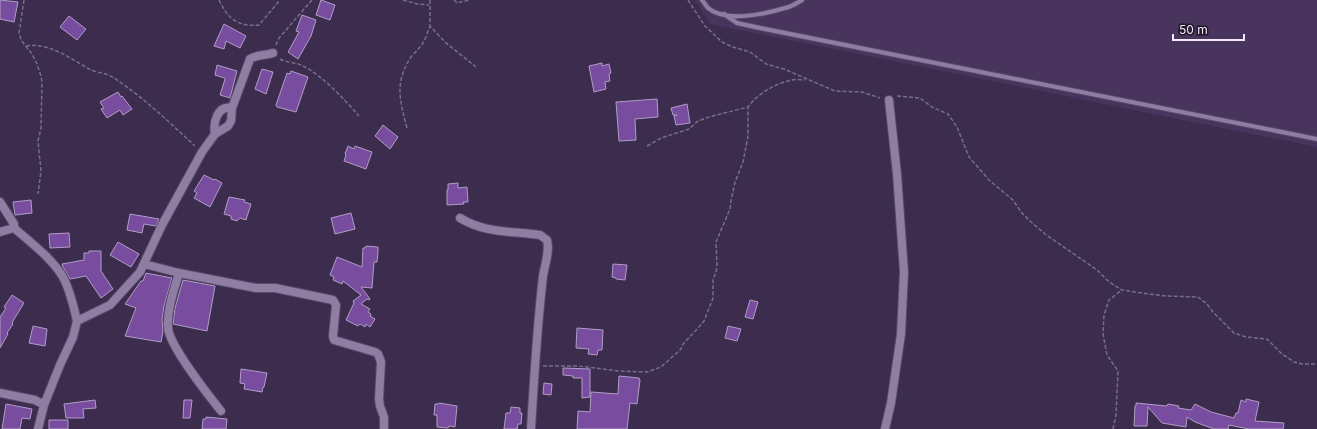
<svg xmlns="http://www.w3.org/2000/svg" width="1317" height="429" font-family="Inter,sans-serif">
<rect width="100%" height="100%" fill="#3c2c4d"/>
<path fill="#48345c" d="M 695,0 L 1317,0 L 1317,147 L 710,24 Z"/>
<path fill="#784da0" stroke="#b09ec5" d="M 0,0 L 18,2 L 14,22 L 0,19 Z
M 321,0 L 335,5 L 330,20 L 316,15 Z
M 302,15 L 316,20 L 311,36 L 298,59 L 288,52 L 299,32 L 296,31 Z
M 69,16 L 86,29 L 77,40 L 60,27 Z
M 224,24 L 246,36 L 240,48 L 226,41 L 224,49 L 214,46 Z
M 602,63 L 602,66 L 609,64 L 611,73 L 609,74 L 610,81 L 605,82 L 606,89 L 594,92 L 589,66 Z
M 217,65 L 237,71 L 230,98 L 220,95 L 225,79 L 224,78 L 215,75 Z
M 262,69 L 273,72 L 266,94 L 255,89 Z
M 291,71 L 308,77 L 296,112 L 277,107 L 276,105 L 287,73 L 290,74 Z
M 118,92 L 121,97 L 122,96 L 132,109 L 123,115 L 120,110 L 107,118 L 101,109 L 104,108 L 100,102 Z
M 657,99 L 658,117 L 635,119 L 636,140 L 619,141 L 616,102 Z
M 687,104 L 690,123 L 676,125 L 674,116 L 677,115 L 673,115 L 671,108 Z
M 383,125 L 398,137 L 390,149 L 375,136 Z
M 348,146 L 354,149 L 355,146 L 372,152 L 366,169 L 344,161 L 346,155 L 345,154 Z
M 204,175 L 214,180 L 215,179 L 222,183 L 210,207 L 194,198 L 197,193 L 194,191 Z
M 458,183 L 458,188 L 467,187 L 468,202 L 463,202 L 464,204 L 447,205 L 447,190 L 448,190 L 448,184 Z
M 229,197 L 245,200 L 244,202 L 251,204 L 246,220 L 240,218 L 237,221 L 231,219 L 231,216 L 224,214 Z
M 31,200 L 32,213 L 15,215 L 13,202 Z
M 351,213 L 355,229 L 335,234 L 331,218 Z
M 130,214 L 159,219 L 156,226 L 144,224 L 142,233 L 127,230 Z
M 69,233 L 70,247 L 50,248 L 49,234 Z
M 118,242 L 139,254 L 131,267 L 110,255 Z
M 366,246 L 378,247 L 378,252 L 377,262 L 374,262 L 372,288 L 361,287 L 370,299 L 369,300 L 367,299 L 361,304 L 370,309 L 368,312 L 371,314 L 370,316 L 375,319 L 370,327 L 366,324 L 365,327 L 360,324 L 358,326 L 346,320 L 354,303 L 353,301 L 361,295 L 343,281 L 342,284 L 333,280 L 334,277 L 330,275 L 337,257 L 362,267 L 363,248 L 365,248 Z
M 89,251 L 101,251 L 101,271 L 113,289 L 101,298 L 86,276 L 70,279 L 63,267 L 62,264 L 84,260 L 84,253 L 89,253 Z
M 613,264 L 627,265 L 625,280 L 616,279 L 616,278 L 612,277 Z
M 146,273 L 172,278 L 164,306 L 162,320 L 163,331 L 161,342 L 125,336 L 136,308 L 125,304 L 141,281 L 143,281 Z
M 183,280 L 215,286 L 207,331 L 173,324 L 175,308 Z
M 12,295 L 24,303 L 13,321 L 12,323 L 13,324 L 7,333 L 8,334 L 0,348 L 0,317 L 6,308 L 4,307 Z
M 750,300 L 758,302 L 753,319 L 745,317 Z
M 33,326 L 47,329 L 45,346 L 29,343 Z
M 728,326 L 741,329 L 737,341 L 725,338 Z
M 577,328 L 603,330 L 602,350 L 598,350 L 597,355 L 588,354 L 589,349 L 576,348 Z
M 563,368 L 590,369 L 590,397 L 582,398 L 582,378 L 573,378 L 573,376 L 563,375 Z
M 241,369 L 267,373 L 264,387 L 263,387 L 262,392 L 244,389 L 245,384 L 240,383 Z
M 619,376 L 639,378 L 640,380 L 637,404 L 630,403 L 627,429 L 577,429 L 578,411 L 590,412 L 591,392 L 618,394 Z
M 544,383 L 552,384 L 551,395 L 543,394 Z
M 1246,399 L 1259,402 L 1255,421 L 1284,423 L 1283,429 L 1249,429 L 1229,425 L 1228,429 L 1214,429 L 1195,422 L 1187,417 L 1186,427 L 1162,423 L 1148,407 L 1147,426 L 1134,426 L 1135,406 L 1136,406 L 1136,403 L 1167,406 L 1168,404 L 1179,406 L 1178,408 L 1191,410 L 1195,404 L 1211,412 L 1234,418 L 1236,413 L 1238,413 L 1241,400 L 1246,402 Z
M 95,400 L 96,408 L 83,409 L 84,418 L 66,418 L 64,404 Z
M 184,400 L 192,400 L 190,418 L 183,418 Z
M 439,403 L 457,406 L 455,427 L 449,426 L 448,428 L 437,427 L 437,415 L 434,415 L 435,404 L 438,404 Z
M 6,404 L 32,409 L 30,419 L 22,418 L 20,429 L 2,429 Z
M 511,407 L 520,408 L 520,413 L 522,413 L 521,424 L 518,424 L 517,429 L 504,429 L 506,413 L 510,413 Z
M 206,417 L 227,419 L 226,429 L 202,429 L 203,419 L 206,419 Z
M 49,420 L 68,420 L 68,429 L 49,429 Z"/>
<g fill="none" stroke-linecap="round" stroke-linejoin="round">
<g stroke="#594a69" stroke-width="6">
<path id="service" d="M 702,0 C 704,2 706,6 708,8 C 726,23 765,14 785,8 C 791,7 797,3 802,0
M 724,14 L 737,23 L 760,28 L 1317,139"/>
</g>
<g stroke="#594a69" stroke-width="10">
<path id="minor" d="M 215,134 C 213,123 217,105 232,108
M 0,202 L 14,224 L 14,228 L 0,232
M 460,218 C 483,232 506,231 532,234 L 540,235 L 547,240 C 550,251 545,264 543,276 C 537,327 534,378 531,429
M 14,228 C 29,241 50,257 61,274 C 69,285 74,308 77,321
M 144,264 L 179,273 L 256,288 L 275,288 L 333,300 L 336,305 L 333,336 L 334,340 L 375,352 L 378,354 L 381,362 L 379,399 L 380,406 L 384,417 L 384,429
M 179,273 C 174,290 167,309 168,327 C 168,344 209,396 221,411
M 0,393 L 35,400 L 44,405 L 38,429
M 44,405 L 60,365 L 73,337 L 77,321 L 110,305 L 140,272 L 162,225 L 202,152 L 215,134 L 228,126 L 231,121 L 232,108 L 250,59 C 258,54 263,56 273,53
M 885,429 L 891,403 L 901,334 L 904,272 L 897,174 L 889,100"/>
</g>
<path stroke="#7a6d89" stroke-width="1.5" stroke-dasharray="4 2" stroke-linecap="butt" d="M 24,0 L 19,33 L 21,40 L 32,54 L 37,64 L 41,76 L 42,82 L 41,128 L 38,141 L 41,171 L 38,194
M 219,0 C 228,19 238,27 259,25 L 280,0
M 403,0 L 417,4 L 429,5
M 430,0 L 430,26 L 445,42 L 476,67
M 454,0 L 457,3 L 469,0
M 688,0 L 705,26 L 722,42 L 733,47 L 750,52 L 766,64 L 784,69 L 835,91 L 862,92 L 880,98
M 276,45 L 279,38 L 312,0
M 26,46 C 49,42 71,59 91,70 C 98,73 107,73 114,78 C 143,97 169,122 195,146
M 280,59 C 287,63 296,62 303,66 C 322,75 345,100 359,116
M 897,96 L 920,98 L 932,107 L 948,114 L 957,127 L 969,157 L 989,180 L 1013,200 L 1021,212 L 1030,221 L 1045,234 L 1097,270 L 1109,282 L 1122,290 L 1135,292 L 1166,296 L 1198,297 L 1207,304 L 1213,312 L 1234,333 L 1246,337 L 1267,339 L 1282,354 L 1294,362 L 1302,364 L 1317,364
M 407,128 C 400,101 394,83 411,57 C 415,52 420,48 423,43 C 426,38 428,31 430,26
M 647,146 L 661,138 L 689,129 L 698,121 L 709,117 L 748,107 C 757,94 776,83 792,80 C 796,79 801,80 805,80
M 543,366 L 578,366 L 618,371 L 647,372 L 661,367 L 681,349 L 683,344 L 699,327 L 704,321 L 713,298 L 713,279 L 716,273 L 717,266 L 716,242 L 730,209 L 731,201 L 735,182 L 743,162 L 748,136 L 748,107
M 1113,429 L 1116,415 L 1118,371 L 1107,355 L 1103,334 L 1104,315 L 1109,300 L 1122,290"/>
<use href="#service" stroke="#8f7da3" stroke-width="4"/>
<use href="#minor" stroke="#8f7da3" stroke-width="8"/>
</g>
<path d="M1173 34v6h71v-6" fill="none" stroke="#f3e9fe" stroke-width="2"/>
<text x="1179" y="34" font-size="12" fill="#f3e9fe" stroke="#201928" stroke-width="3" paint-order="stroke">50 m</text>
</svg>
